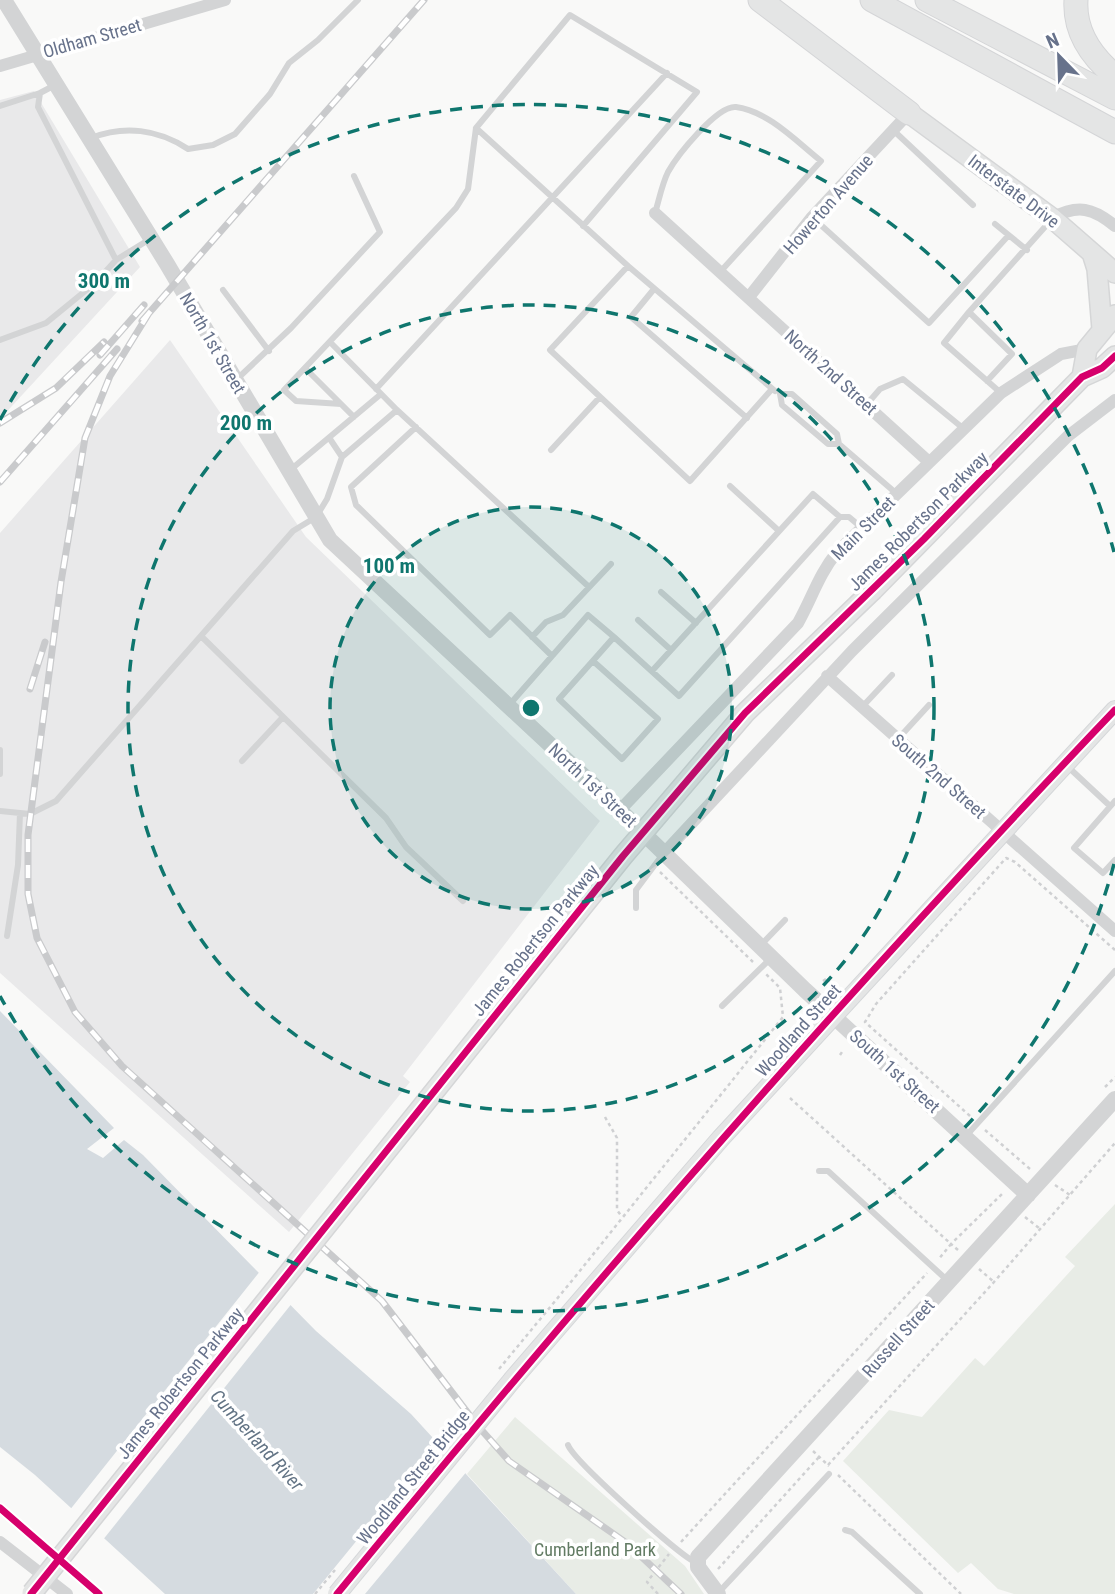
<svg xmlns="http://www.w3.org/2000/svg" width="1115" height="1594" font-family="'Roboto Condensed',sans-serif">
<rect width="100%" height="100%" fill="#f9f9f8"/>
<path fill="#e9e9ea" d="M 34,91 L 140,267 L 0,419 L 0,100 Z
M 170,340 L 306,537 L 600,821 L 403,1076 L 410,1082 L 289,1232 L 0,973 L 0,533 Z"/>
<path fill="#e8ece6" d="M 1115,1204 L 1115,1594 L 1014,1594 L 998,1589 L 971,1563 L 958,1573 L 843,1461 L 889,1410 L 922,1417 L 975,1358 L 984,1366 L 1075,1266 L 1065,1257 Z
M 515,1417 L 685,1566 L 704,1594 L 576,1594 L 467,1474 Z"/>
<path fill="#d5dbe0" d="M 0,1011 L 114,1128 L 87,1149 L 103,1158 L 124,1140 L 143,1155 L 316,1331 L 411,1414 L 576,1594 L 165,1594 L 35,1475 L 0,1447 Z"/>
<path fill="#f9f9f8" d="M 261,1270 L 293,1302 L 102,1541 L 69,1511 Z
M 439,1440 L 468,1470 L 365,1594 L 313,1594 Z"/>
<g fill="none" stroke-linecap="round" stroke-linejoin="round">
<g stroke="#d5d7d9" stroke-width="20">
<path id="secondary" d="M 513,1379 L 721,1138 L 1115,710"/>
</g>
<g stroke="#d5d6d7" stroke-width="22">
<path id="primary" d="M 909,113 L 1052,218 L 1115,273
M 1092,253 L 1097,269 L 1102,329
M 1082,377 L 1087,349 L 1115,315
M 873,590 L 1082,377 L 1102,368 L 1115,356"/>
</g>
<g stroke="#d4d5d7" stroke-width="25">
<path id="motorway" d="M 760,0 L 909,113
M 872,0 L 1115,132
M 927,0 L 1115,98
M 1076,0 C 1074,32 1092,57 1115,76"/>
</g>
<path stroke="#cfd0d2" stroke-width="2.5" stroke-dasharray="3.5 3.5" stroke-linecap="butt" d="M 660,872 L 753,962
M 823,981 L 826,979 L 830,982
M 840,1055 L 842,1052
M 1105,1087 L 1115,1077
M 790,1098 L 951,1244 L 938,1260
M 970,1116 L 865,1022 L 876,1004 L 1006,858 L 1015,862 L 1115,950
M 605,1117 L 617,1138 L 617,1210 L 622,1217
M 985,1130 L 1030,1169
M 1055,1185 L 1070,1195
M 1025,1217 L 1039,1228
M 958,1250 L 951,1244 L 1002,1194
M 979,1269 L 994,1282
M 575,1277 L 783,1017 L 780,988 L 766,974
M 813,1451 L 829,1466
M 828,1465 L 994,1282 L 1115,1143
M 838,1475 L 961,1594
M 681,1542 L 927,1273
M 718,1569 L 819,1457
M 658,1594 L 647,1582 L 669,1554"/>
<path stroke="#d3d4d5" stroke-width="6" d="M 57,84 L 40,93 L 38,107 L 116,260 L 150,239
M 0,106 L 40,93
M 476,128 L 628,266 L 550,350 L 690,481 L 772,389
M 893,130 L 973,205
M 91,138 C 124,125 158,129 188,149 L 213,145 L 235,134 L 270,94 L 289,63 L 318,40 L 358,0
M 655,213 C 659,200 662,184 668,172 C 677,156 717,105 736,107 C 768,111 797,142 821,161 L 721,271
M 812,217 L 929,323 L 1008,236
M 995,224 L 1027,250
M 628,266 L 775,391
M 654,289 L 631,317 L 747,418
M 223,290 L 269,351
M 969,312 L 944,343 L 1001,393
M 0,340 L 46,323 L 95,283 L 116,260
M 330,342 L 397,410 L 589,587
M 305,368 L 341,404
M 236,380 L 291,328 L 380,232 L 354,176
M 987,381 L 1012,354 L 969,312 L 1052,219
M 376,389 L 667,73
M 867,404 L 880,389 L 903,379 L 964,429
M 354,417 L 341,404 L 296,401 L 284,390 L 456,208 L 468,189 L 476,128 L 570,15 L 697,92 L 583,226
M 416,427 L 351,487 L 356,505 L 490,635 L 510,615 L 552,656
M 330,439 L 342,457
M 839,444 L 828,444 L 782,405 L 780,394 L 792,394 L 837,434 L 839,444 L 897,494
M 551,450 L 599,398
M 289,471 L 381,394
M 730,486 L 779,531
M 840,517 L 849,517 L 862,528
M 661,592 L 696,623
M 638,620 L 671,650
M 201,636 L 386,818 L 406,847 L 463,901
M 532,637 L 546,622 L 563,615 L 611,564
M 614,637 L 679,696 L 840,517 L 813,494 L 652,671
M 510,704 L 588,615 L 614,637 L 559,699 L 622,759 L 658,719 L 593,661
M 862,707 L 892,675
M 897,740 L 929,705
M 0,750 L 0,774
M 242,761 L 283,717
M 1066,765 L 1110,806
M 1115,801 L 1074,848 L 1103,873 L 1115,860
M 0,811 L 30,814 L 56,801 L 293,531 L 316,517 L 327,499 L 342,457 L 397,410
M 636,908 L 636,890 L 663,854
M 7,936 L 18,865 L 20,813
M 760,946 L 785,920
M 722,1006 L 770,959
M 966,1136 L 1115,971
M 819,1171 L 828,1171 L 948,1281
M 568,1445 C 574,1461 679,1555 695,1562
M 845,1530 L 852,1532 L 920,1594
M 719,1592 L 829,1474"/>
<path stroke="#d3d4d5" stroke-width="12" d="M 0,66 L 225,0
M 655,213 L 929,462
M 1052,218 C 1078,204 1093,208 1115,226
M 749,297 L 812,217 L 909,113
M 827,676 L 1115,931
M 620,810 L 798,623 C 812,598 819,574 837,552 L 1001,393 L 1061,354 L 1087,349
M 664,853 L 852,651 L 1068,436 L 1115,400
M 0,1542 L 67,1594"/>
<path stroke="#d3d4d5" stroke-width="16" d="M 4,0 L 167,264 L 330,540 L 603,794 L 805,990 L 1028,1195
M 718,1594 L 698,1567 L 698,1557 L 1115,1099"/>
<use href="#secondary" stroke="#e4e5e5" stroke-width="18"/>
<use href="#primary" stroke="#e4e5e5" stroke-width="19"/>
<use href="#motorway" stroke="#e4e5e5" stroke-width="23"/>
<g stroke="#c9cacc" stroke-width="7">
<path id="rail" d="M 149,313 L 110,376 L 85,438 L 61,582 L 28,835 L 28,894 L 37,938 L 75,1012 L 122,1066 L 382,1301 L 477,1425 L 509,1461 L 628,1544 L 681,1594
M 142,321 L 424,0
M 100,355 L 144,305
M 0,423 L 56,388 L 104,342
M 0,482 L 117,349
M 30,689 L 45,642"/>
</g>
<use href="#rail" stroke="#fff" stroke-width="4.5" stroke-dasharray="13" stroke-linecap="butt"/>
<g stroke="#d5d7d9" stroke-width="20" stroke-linecap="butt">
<path id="secondary-bridge" d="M 337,1594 L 513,1379"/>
</g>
<g stroke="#d5d6d7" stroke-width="22" stroke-linecap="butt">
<path id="primary-bridge" d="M 32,1593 L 623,856 L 745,713 L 873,590"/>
</g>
<path stroke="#cfd0d2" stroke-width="2.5" stroke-dasharray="3.5 3.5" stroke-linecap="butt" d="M 499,1369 L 575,1277
M 315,1594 L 335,1570"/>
<use href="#secondary-bridge" stroke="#e4e5e5" stroke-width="18"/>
<use href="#primary-bridge" stroke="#e4e5e5" stroke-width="19"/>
<g stroke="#fff" stroke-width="11">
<path id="cycleway" d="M 0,1508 L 99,1594
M 31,1594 L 623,856 L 745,713 L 924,539 L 1082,377 L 1102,368 L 1115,356
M 337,1594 C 586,1290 844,994 1115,710"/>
</g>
<use href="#cycleway" stroke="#d6006c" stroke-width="7"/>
</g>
<circle cx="531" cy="708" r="201" fill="#0f766e" fill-opacity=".12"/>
<g fill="none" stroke="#0f766e" stroke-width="3.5" stroke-dasharray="12 9">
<circle cx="531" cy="708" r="201"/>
<circle cx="531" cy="708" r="403"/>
<path d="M1114 864A604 604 0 0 1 0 996M0 420A604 604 0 0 1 1114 552"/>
</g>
<g text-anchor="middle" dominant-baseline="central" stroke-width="7" stroke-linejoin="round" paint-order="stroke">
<g font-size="18" fill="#67728b" stroke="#fff">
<text transform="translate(92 38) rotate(-16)">Oldham Street</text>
<text transform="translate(1014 191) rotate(37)">Interstate Drive</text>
<text transform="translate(828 204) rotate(-49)">Howerton Avenue</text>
<text transform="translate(213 343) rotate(60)">North 1st Street</text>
<text transform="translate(831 372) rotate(42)">North 2nd Street</text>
<text transform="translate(918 521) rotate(-45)">James Robertson Parkway</text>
<text transform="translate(863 528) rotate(-45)">Main Street</text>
<text transform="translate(939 776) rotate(41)">South 2nd Street</text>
<text transform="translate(593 785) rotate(43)">North 1st Street</text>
<text transform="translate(535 940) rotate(-51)">James Robertson Parkway</text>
<text transform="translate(798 1030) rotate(-48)">Woodland Street</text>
<text transform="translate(895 1071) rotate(42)">South 1st Street</text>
<text transform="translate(898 1338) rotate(-48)">Russell Street</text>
<text transform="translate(180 1383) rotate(-51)">James Robertson Parkway</text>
<text transform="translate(413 1477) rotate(-51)">Woodland Street Bridge</text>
</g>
<g font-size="18" fill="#627b63" stroke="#fff">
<text x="595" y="1549">Cumberland Park</text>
</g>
<g font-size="19" font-style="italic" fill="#637485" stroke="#fff">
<text transform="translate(257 1440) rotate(48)">Cumberland River</text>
</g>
</g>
<circle cx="531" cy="708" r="10" fill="#0f766e" stroke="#fff" stroke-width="3.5"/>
<g font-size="21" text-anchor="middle" font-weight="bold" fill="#0f766e" stroke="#fff" stroke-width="7" stroke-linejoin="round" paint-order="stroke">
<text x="104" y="288">300 m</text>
<text x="246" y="430">200 m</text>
<text x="389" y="573">100 m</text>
</g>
<g transform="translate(1059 56) rotate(337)" stroke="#ffffff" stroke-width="5" paint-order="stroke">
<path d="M0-5L12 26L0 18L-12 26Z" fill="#67728b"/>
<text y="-10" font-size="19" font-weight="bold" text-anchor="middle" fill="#67728b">N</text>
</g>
</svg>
